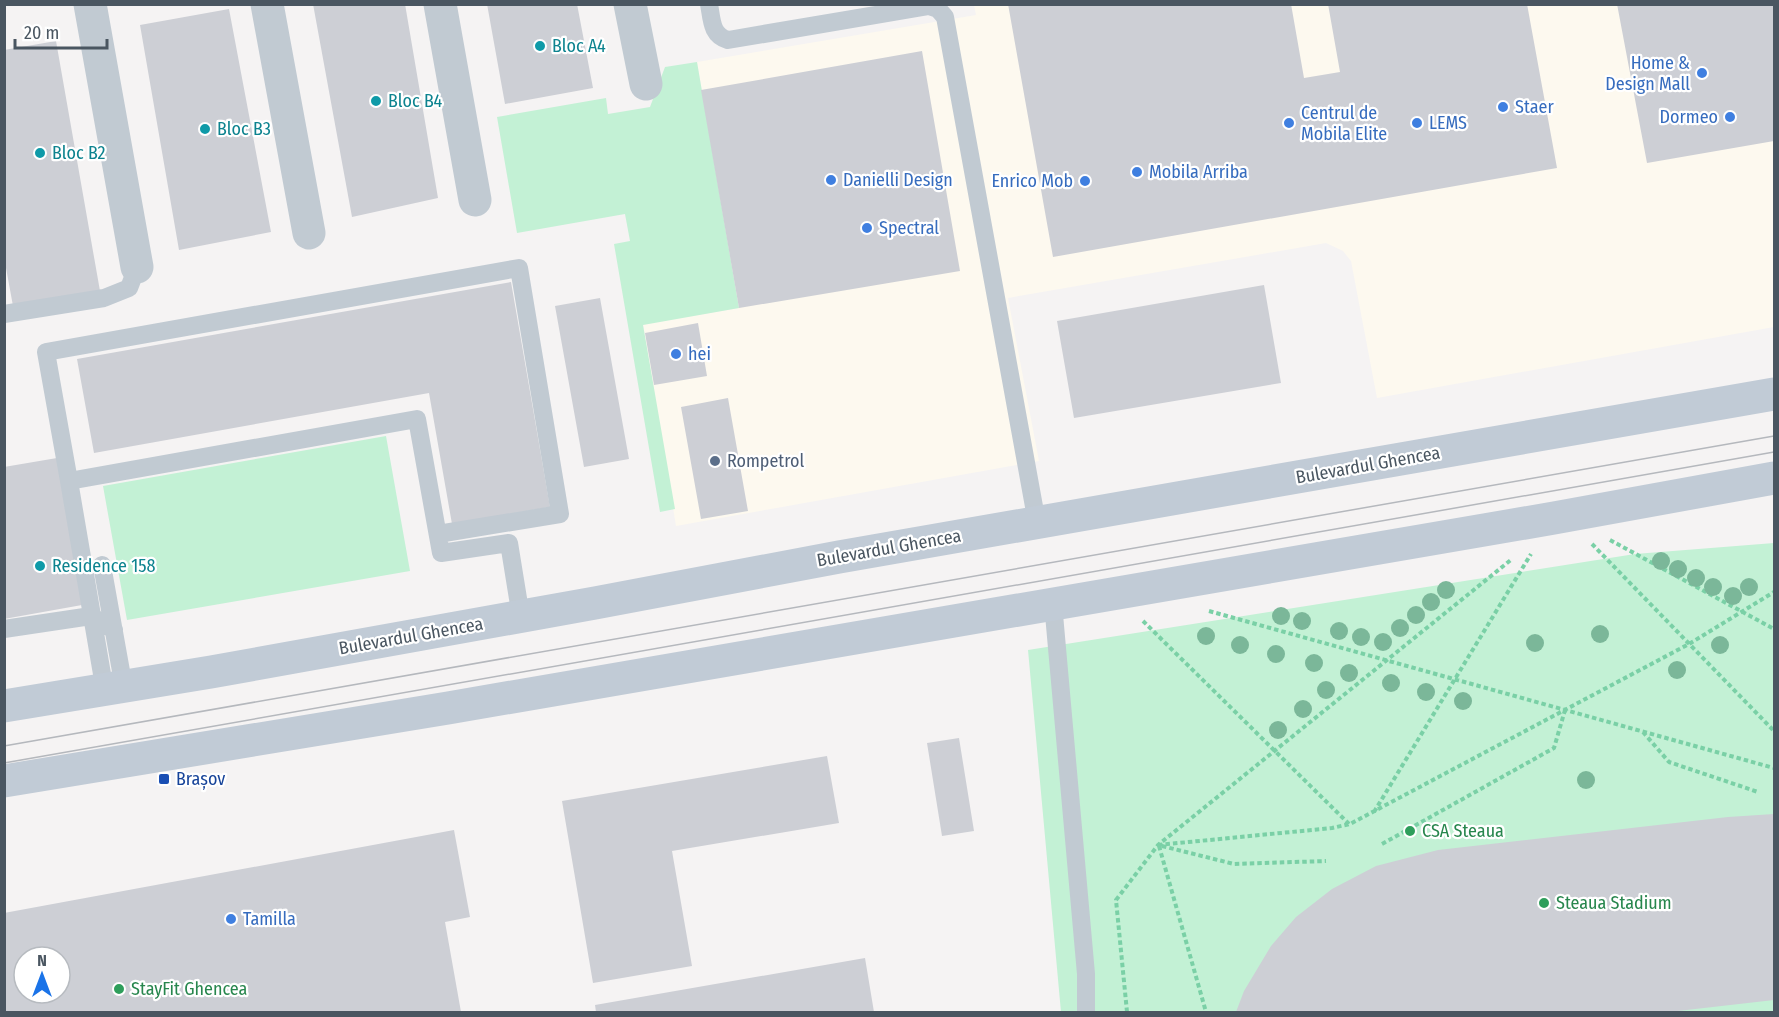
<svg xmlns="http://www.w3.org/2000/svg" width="1779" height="1017" font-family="'Fira Sans Condensed',sans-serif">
<rect width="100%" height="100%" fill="#f5f3f3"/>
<path fill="#fdf9ef" d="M 974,5 L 1774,5 L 1774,327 L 1377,398 L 1351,261 L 1343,251 L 1326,243 L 1008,298 L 1039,461 L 676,526 L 643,324 L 739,308 L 697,62 L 976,15 Z"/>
<path fill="#c3f1d5" d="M 697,62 L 739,308 L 643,325 L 675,509 L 660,512 L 614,244 L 630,241 L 625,214 L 517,233 L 497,117 L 606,98 L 608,114 L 650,107 L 665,67 Z
M 386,436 L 410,571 L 127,620 L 103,486 Z
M 1774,543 L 1774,1012 L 1061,1012 L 1028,650 L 1635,554 Z"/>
<path fill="#cdcfd5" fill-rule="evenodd" d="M 313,4 L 405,4 L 438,198 L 352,217 Z
M 487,4 L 577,4 L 593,88 L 505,104 Z
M 1008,4 L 1291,4 L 1304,78 L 1340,72 L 1328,4 L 1527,4 L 1557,168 L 1053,257 Z
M 1617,4 L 1774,4 L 1774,141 L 1647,163 Z
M 229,9 L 271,232 L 179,250 L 140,25 Z
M 56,41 L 100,291 L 13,306 L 4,257 L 4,50 Z
M 922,51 L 960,271 L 739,308 L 701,90 Z
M 511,282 L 550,507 L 452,524 L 429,393 L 94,453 L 77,359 Z
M 1264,285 L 1281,383 L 1074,418 L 1057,321 Z
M 600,298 L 629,459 L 584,467 L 555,306 Z
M 698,323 L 707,376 L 654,385 L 645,333 Z
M 728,398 L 748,511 L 701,519 L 681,407 Z
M 57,458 L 82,605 L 4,619 L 4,467 Z
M 959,738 L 974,831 L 942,836 L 927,743 Z
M 827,756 L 839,823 L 672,851 L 692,966 L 593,983 L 562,801 Z
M 1774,814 L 1774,1000 L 1669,1012 L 1236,1012 L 1244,991 L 1271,946 L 1296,917 L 1332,889 L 1376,866 L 1438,850 L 1728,817 Z
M 454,830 L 470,917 L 445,922 L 461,1012 L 4,1012 L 4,913 ZM 24,957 L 60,957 L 60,993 L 24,993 Z
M 865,958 L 874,1012 L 596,1012 L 595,1005 Z"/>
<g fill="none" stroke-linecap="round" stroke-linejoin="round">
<path stroke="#7ad0a6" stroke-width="4" stroke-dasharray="4.5 3" stroke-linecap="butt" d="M 1610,540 L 1774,629
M 1592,544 L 1774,731
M 1209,611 L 1774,768
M 1143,621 L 1349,824
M 1643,732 L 1669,762 L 1758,792
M 1374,812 L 1531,554
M 1382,844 L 1554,748 L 1565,710
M 1158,845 L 1332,828 L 1350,824 L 1689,644 L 1774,592
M 1159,846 L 1206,1012
M 1162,846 L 1234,864 L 1326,861
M 1127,1012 L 1116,900 L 1158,845 L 1512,559"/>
<path stroke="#c1cad2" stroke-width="18" d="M 709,4 C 712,20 711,35 728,40 L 929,6 L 938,9 L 945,17 L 1037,523
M 4,314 L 104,298 L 129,288 L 137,267
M 69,481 L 46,352 L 519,268 L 560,514 L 438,534
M 102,565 L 121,671
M 1053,603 L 1086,974 L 1086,1012
M 4,629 L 91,616 L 114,630
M 102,674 L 69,481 L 417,419 L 441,553 L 509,543 L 521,617"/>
<path stroke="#c1cad2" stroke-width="33" d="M 90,4 L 137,267
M 267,4 L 309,233
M 440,4 L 475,200
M 630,4 L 646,84"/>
<path stroke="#c1cbd6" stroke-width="33" d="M 4,706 L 211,672 L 595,603 L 839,557 L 1774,394
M 4,781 L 448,708 L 1554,518 L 1774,478"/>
<path stroke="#b5b8bd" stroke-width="1.5" d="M 4,746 L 1774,436
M 4,763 L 1774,452"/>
</g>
<g fill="#7bb799">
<circle cx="1661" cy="561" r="9"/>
<circle cx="1678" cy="569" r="9"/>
<circle cx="1696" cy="578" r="9"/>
<circle cx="1713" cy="587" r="9"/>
<circle cx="1749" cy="587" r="9"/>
<circle cx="1446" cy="590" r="9"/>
<circle cx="1733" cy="596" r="9"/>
<circle cx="1431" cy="602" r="9"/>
<circle cx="1416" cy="615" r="9"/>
<circle cx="1281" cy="616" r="9"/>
<circle cx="1302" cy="621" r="9"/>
<circle cx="1400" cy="628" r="9"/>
<circle cx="1339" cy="631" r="9"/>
<circle cx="1600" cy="634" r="9"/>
<circle cx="1206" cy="636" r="9"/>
<circle cx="1361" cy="637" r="9"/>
<circle cx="1383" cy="642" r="9"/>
<circle cx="1535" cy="643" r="9"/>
<circle cx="1240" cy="645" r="9"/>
<circle cx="1720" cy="645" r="9"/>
<circle cx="1276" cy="654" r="9"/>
<circle cx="1314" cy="663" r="9"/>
<circle cx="1677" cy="670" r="9"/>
<circle cx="1349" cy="673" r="9"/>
<circle cx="1391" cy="683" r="9"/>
<circle cx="1326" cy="690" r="9"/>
<circle cx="1426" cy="692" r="9"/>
<circle cx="1463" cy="701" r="9"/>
<circle cx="1303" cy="709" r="9"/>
<circle cx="1278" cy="730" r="9"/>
<circle cx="1586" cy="780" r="9"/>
</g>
<g fill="#0f9aa8" stroke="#fff" stroke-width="2">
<circle cx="540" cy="46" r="6"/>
<circle cx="376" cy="101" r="6"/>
<circle cx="205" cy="129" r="6"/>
<circle cx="40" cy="153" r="6"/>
<circle cx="40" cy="566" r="6"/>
</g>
<g fill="#3f7fe0" stroke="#fff" stroke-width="2">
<circle cx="1702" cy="73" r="6"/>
<circle cx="1503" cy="107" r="6"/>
<circle cx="1730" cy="117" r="6"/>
<circle cx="1289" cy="123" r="6"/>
<circle cx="1417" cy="123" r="6"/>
<circle cx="1137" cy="172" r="6"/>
<circle cx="831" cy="180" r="6"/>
<circle cx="1085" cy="181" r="6"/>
<circle cx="867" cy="228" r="6"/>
<circle cx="676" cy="354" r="6"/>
<circle cx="231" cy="919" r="6"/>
</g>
<circle fill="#5c6f8a" stroke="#fff" stroke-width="2" cx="715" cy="461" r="6"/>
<rect fill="#1a4fb4" stroke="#fff" stroke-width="2" x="158" y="773" width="12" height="12" rx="3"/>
<g fill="#2e9e5b" stroke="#fff" stroke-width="2">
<circle cx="1410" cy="831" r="6"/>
<circle cx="1544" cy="903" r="6"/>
<circle cx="119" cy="989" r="6"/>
</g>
<g text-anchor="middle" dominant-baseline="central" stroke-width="4.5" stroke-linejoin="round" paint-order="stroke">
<g font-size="18" fill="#0d838f" stroke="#fff" text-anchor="start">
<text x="552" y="46">Bloc A4</text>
<text x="388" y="101">Bloc B4</text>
<text x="217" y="129">Bloc B3</text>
<text x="52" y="153">Bloc B2</text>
<text x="52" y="566">Residence 158</text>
</g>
<g font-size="18" fill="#366cbe" stroke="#fff" text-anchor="start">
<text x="1690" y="63" text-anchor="end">Home &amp;<tspan x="1690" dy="21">Design Mall</tspan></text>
<text x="1515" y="107">Staer</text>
<text x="1301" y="113">Centrul de<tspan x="1301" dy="21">Mobila Elite</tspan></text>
<text x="1718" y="117" text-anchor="end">Dormeo</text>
<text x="1429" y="123">LEMS</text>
<text x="1149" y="172">Mobila Arriba</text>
<text x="843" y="180">Danielli Design</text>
<text x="1073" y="181" text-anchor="end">Enrico Mob</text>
<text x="879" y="228">Spectral</text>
<text x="688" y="354">hei</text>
<text x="243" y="919">Tamilla</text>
</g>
<g font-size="18" fill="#4e5e75" stroke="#fff" text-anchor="start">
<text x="727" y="461">Rompetrol</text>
</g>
<g font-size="18" fill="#4a5661" stroke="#fff">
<text transform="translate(1368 465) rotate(-10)">Bulevardul Ghencea</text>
<text transform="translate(889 548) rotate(-10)">Bulevardul Ghencea</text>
<text transform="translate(411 636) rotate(-10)">Bulevardul Ghencea</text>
</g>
<g font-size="18" fill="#164399" stroke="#fff" text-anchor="start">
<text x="176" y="779">Brașov</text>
</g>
<g font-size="18" fill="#27864d" stroke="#fff" text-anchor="start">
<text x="1422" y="831">CSA Steaua</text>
<text x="1556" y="903">Steaua Stadium</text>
<text x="131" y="989">StayFit Ghencea</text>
</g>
</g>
<rect width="1779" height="1017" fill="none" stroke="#4a5661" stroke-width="12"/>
<g transform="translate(42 975)"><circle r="28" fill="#ffffff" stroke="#b7bbc0" stroke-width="1.5"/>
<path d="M0-4.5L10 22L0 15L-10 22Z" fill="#1a73e8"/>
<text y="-9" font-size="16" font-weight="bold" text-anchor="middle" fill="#4a5661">N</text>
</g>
<path d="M15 39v9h92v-9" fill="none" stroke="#4a5661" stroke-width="3"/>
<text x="24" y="39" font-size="18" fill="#4a5661" stroke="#ffffff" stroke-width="4.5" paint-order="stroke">20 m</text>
</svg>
